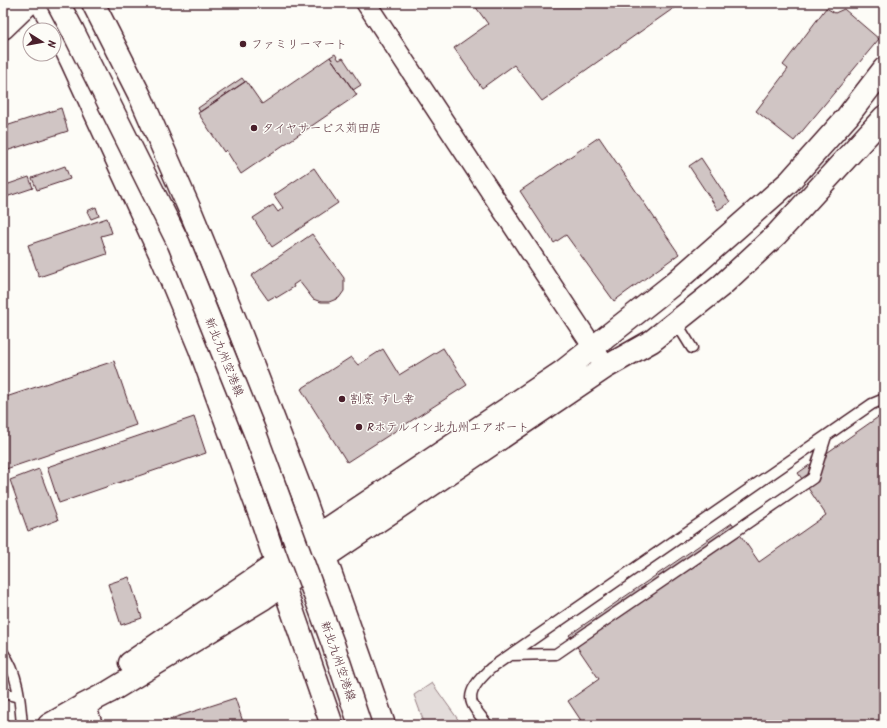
<svg xmlns="http://www.w3.org/2000/svg" width="887" height="728" font-family="Kalam,'Klee One',sans-serif">
<rect width="100%" height="100%" fill="#fdfcf7"/>
<filter id="ink" filterUnits="userSpaceOnUse"><feTurbulence type="fractalNoise" baseFrequency=".025" numOctaves="2"/><feDisplacementMap in="SourceGraphic" scale="8" xChannelSelector="R" yChannelSelector="G"/><feConvolveMatrix kernelMatrix="1 2 1 2 8 2 1 2 1" color-interpolation-filters="sRGB"/></filter>
<g filter="url(#ink)">
<path fill="#e3dcda" stroke="#967e82" d="M 432,683 L 462,725 L 425,725 L 414,695 Z"/>
<path fill="#d0c5c4" stroke="#4a1f2b" d="M 479,3 L 681,3 L 542,101 L 514,65 L 482,88 L 454,48 L 488,24 L 475,6 Z
M 826,8 L 835,13 L 844,9 L 879,39 L 794,141 L 756,111 L 788,69 L 783,65 Z
M 335,54 L 339,60 L 343,58 L 361,85 L 353,90 L 330,57 Z
M 330,57 L 357,95 L 241,174 L 226,150 L 224,152 L 198,113 L 246,81 L 262,104 Z
M 242,78 L 245,82 L 200,112 L 198,108 Z
M 61,108 L 68,131 L 3,152 L 3,127 Z
M 599,137 L 679,254 L 614,301 L 566,235 L 554,243 L 520,191 Z
M 701,158 L 730,202 L 718,210 L 689,166 Z
M 65,166 L 70,179 L 37,190 L 32,178 Z
M 314,168 L 338,203 L 272,247 L 253,218 L 273,205 L 278,212 L 283,208 L 274,195 Z
M 29,177 L 33,188 L 3,198 L 3,186 Z
M 96,207 L 99,216 L 91,219 L 87,211 Z
M 107,218 L 112,233 L 101,236 L 107,254 L 39,277 L 28,245 Z
M 312,234 L 344,278 L 344,291 L 339,298 L 329,302 L 321,302 L 313,299 L 299,281 L 293,285 L 294,287 L 276,298 L 275,296 L 268,300 L 251,276 Z
M 443,348 L 467,385 L 347,462 L 301,389 L 351,357 L 358,365 L 383,349 L 399,375 Z
M 114,361 L 136,425 L 3,470 L 3,398 Z
M 884,413 L 884,725 L 584,725 L 568,701 L 599,679 L 569,635 L 732,523 L 759,562 L 826,515 L 798,473 Z
M 194,417 L 206,453 L 59,503 L 47,467 Z
M 39,469 L 58,520 L 28,531 L 10,480 Z
M 129,577 L 142,618 L 121,625 L 108,584 Z
M 235,698 L 244,725 L 166,725 L 164,721 Z"/>
<g fill="none" stroke-linecap="round" stroke-linejoin="round">
<g stroke="#4a1f2b" stroke-width="13">
<path id="lane" d="M 676,322 L 692,348
M 3,653 C 18,673 20,700 22,725
M 510,655 L 556,654 L 813,478 L 826,436
M 3,693 L 19,697
M 487,725 C 483,718 475,711 472,703 C 467,690 483,676 491,668 L 872,404 L 884,399"/>
</g>
<g stroke="#4a1f2b" stroke-width="22">
<path id="street" d="M 366,3 L 606,367"/>
</g>
<g stroke="#4a1f2b" stroke-width="25">
<path id="secondary" d="M 41,3 L 56,29 L 72,62 L 163,260 L 200,349 L 264,526 L 283,584 L 332,725
M 93,3 L 141,98 L 190,210 L 238,327 L 304,498 L 384,725
M 130,663 L 317,536 L 562,372 L 672,285 L 789,182 L 847,117 L 884,69
M 84,705 L 91,725
M 49,725 L 84,705 L 109,692 L 264,598 L 606,367 L 652,341 L 721,286 L 776,235 L 884,117"/>
</g>
<g stroke="#4a1f2b" stroke-width="25">
<path id="primary" d="M 3,28 L 29,3"/>
</g>
<use href="#lane" stroke="#fdfcf7" stroke-width="10"/>
<use href="#street" stroke="#fdfcf7" stroke-width="19"/>
<use href="#secondary" stroke="#fdfcf7" stroke-width="22"/>
<use href="#primary" stroke="#fdfcf7" stroke-width="22"/>
<g stroke="#4a1f2b" stroke-width="25" stroke-linecap="butt">
<path id="secondary-bridge" d="M 58,3 L 73,31 L 179,244 L 255,433 L 333,644 L 360,725"/>
</g>
<use href="#secondary-bridge" stroke="#fdfcf7" stroke-width="22"/>
</g>
</g>
<g fill="#4a1f2b" stroke="#fdfcf7" stroke-width="1.5">
<circle cx="243" cy="44" r="4"/>
<circle cx="254" cy="128" r="4"/>
<circle cx="342" cy="399" r="4"/>
<circle cx="359" cy="427" r="4"/>
</g>
<g text-anchor="middle" dominant-baseline="central" stroke-width="3" stroke-linejoin="round" paint-order="stroke">
<g font-size="12" fill="#4a1f2b" stroke="#fdfcf7" text-anchor="start">
<text x="251" y="44">ファミリーマート</text>
<text x="262" y="128">タイヤサービス苅田店</text>
<text x="350" y="399">割烹 すし幸</text>
<text x="367" y="427">Rホテルイン北九州エアポート</text>
</g>
<g font-size="12" fill="#4a1f2b" stroke="#fdfcf7">
<text transform="translate(224 357) rotate(68)">新北九州空港線</text>
<text transform="translate(338 661) rotate(71)">新北九州空港線</text>
</g>
</g>
<rect width="887" height="728" fill="none" stroke="#fdfcf7" stroke-width="16"/>
<rect x="8" y="8" width="871" height="712" fill="none" stroke="#4a1f2b" stroke-width="1.5" filter="url(#ink)"/>
<g transform="translate(42 42) rotate(101)"><circle r="19" fill="#fdfcf7" stroke="#b5a4a5"/>
<path d="M0-3L7 15L0 10L-7 15Z" fill="#4a1f2b"/>
<text y="-6" font-size="11" font-weight="bold" text-anchor="middle" fill="#4a1f2b">N</text>
</g>
</svg>
